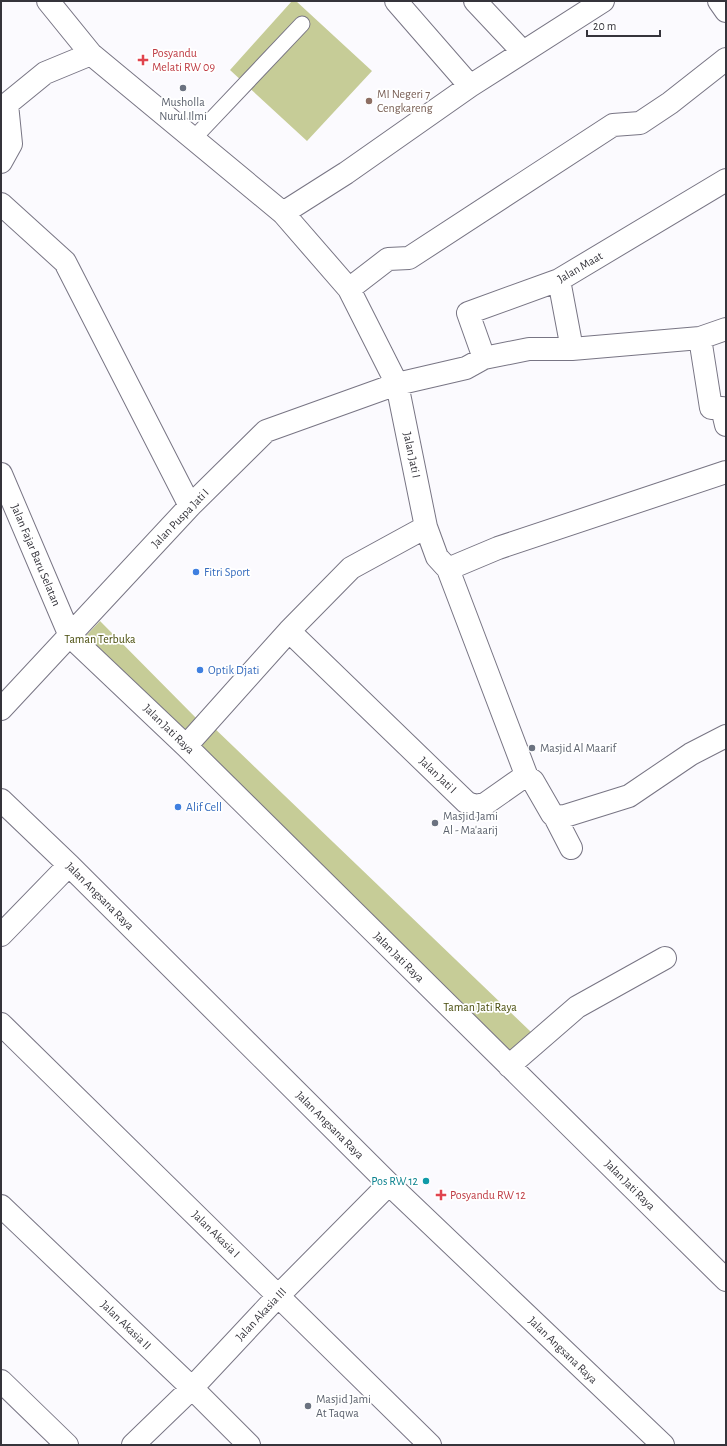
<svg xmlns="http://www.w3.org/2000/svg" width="727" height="1446" font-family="'Alegreya Sans',sans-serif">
<rect width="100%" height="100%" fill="#fbfafe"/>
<path fill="#c6cc97" d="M 292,1 L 296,1 L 372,71 L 307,141 L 230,70 Z
M 100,621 L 200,722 L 185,740 L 82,640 Z
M 210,724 L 531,1032 L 505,1056 L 192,744 Z"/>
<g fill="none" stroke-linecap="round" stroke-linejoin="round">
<g stroke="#787584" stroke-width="17">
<path id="lane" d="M 194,138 L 302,24"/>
</g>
<g stroke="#787584" stroke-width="24">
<path id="street" d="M 48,1 L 91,54 L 283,213 L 349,289 L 397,384 L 426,527
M 396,1 L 470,86
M 475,1 L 523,52
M 719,1 L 726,11
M 1,162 L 11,144 L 7,104 L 45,73 L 91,54
M 1,204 L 65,262 L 190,506
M 283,213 L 346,173 L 470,86 L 603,1
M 559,280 L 572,349
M 349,289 L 388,259 L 409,258 L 613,125 L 640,123 L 670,103 L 726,59
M 700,338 L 711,408 L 722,408 L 726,425
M 484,358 L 529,349 L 572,349 L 700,338 L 726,329
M 1,474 L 70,636 L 186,746 L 726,1280
M 448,569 L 498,548 L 726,472
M 289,631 L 351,568 L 426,527 L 437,557 L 448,569 L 527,777
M 1,709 L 190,506 L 266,431 L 397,384 L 466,368 L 484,358 L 468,313 L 559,280 L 726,180
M 186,746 L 289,631 L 466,802 L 474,806 L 485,804 L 522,778 L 527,777 L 533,781 L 552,814 L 555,817 L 565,816 L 629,796 L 691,754 L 726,736
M 1,800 L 69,865 L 389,1184 L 663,1445
M 555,817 L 571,848
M 1,935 L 69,865
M 1,1024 L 430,1445
M 509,1066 L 577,1007 L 665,958
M 1,1206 L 192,1388 L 249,1445
M 1,1381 L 67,1445
M 133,1445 L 192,1388 L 279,1295 L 389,1184"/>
</g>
<use href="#lane" stroke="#fff" stroke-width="15"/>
<use href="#street" stroke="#fff" stroke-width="22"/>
</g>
<g fill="#e0444e" stroke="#fff" stroke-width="1.5">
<path d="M141 54h4v4h4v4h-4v4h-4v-4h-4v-4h4z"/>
<path d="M439 1189h4v4h4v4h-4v4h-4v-4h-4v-4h4z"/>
</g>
<g fill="#6b7280" stroke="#fff" stroke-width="1.5">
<circle cx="183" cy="88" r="4"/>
<circle cx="532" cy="748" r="4"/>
<circle cx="435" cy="823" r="4"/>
<circle cx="308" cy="1406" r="4"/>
</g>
<circle fill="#8d6e63" stroke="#fff" stroke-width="1.5" cx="369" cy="101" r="4"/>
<g fill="#3f7fe0" stroke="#fff" stroke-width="1.5">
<circle cx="196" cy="572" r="4"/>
<circle cx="200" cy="670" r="4"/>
<circle cx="178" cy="807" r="4"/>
</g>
<circle fill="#0f9aa8" stroke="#fff" stroke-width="1.5" cx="426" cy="1181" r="4"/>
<g text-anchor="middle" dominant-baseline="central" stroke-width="3.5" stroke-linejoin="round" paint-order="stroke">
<g font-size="12" fill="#be3a42" stroke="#fff" text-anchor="start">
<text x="152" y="53">Posyandu<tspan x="152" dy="14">Melati RW 09</tspan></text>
<text x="450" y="1195">Posyandu RW 12</text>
</g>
<g font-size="12" fill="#785e54" stroke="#fff" text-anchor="start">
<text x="377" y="94">MI Negeri 7<tspan x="377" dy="14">Cengkareng</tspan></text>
</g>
<g font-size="12" fill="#5b616d" stroke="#fff" text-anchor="start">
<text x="183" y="102" text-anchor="middle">Musholla<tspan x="183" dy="14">Nurul Ilmi</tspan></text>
<text x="540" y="748">Masjid Al Maarif</text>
<text x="443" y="816">Masjid Jami<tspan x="443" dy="14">Al - Ma'aarij</tspan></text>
<text x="316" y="1399">Masjid Jami<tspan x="316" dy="14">At Taqwa</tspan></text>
</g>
<g font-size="12" fill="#35343b" stroke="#fff">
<text transform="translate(580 267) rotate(-30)">Jalan Maat</text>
<text transform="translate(412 455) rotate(78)">Jalan Jati I</text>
<text transform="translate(180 518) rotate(-46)">Jalan Puspa Jati I</text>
<text transform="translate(36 555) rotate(67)">Jalan Fajar Baru Selatan</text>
<text transform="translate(169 729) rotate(44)">Jalan Jati Raya</text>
<text transform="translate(438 775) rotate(44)">Jalan Jati I</text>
<text transform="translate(100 896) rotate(45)">Jalan Angsana Raya</text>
<text transform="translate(399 957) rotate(45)">Jalan Jati Raya</text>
<text transform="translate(330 1125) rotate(45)">Jalan Angsana Raya</text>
<text transform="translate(630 1185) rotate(45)">Jalan Jati Raya</text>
<text transform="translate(216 1234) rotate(44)">Jalan Akasia I</text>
<text transform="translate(261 1314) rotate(-47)">Jalan Akasia III</text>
<text transform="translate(126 1325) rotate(44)">Jalan Akasia II</text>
<text transform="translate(563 1350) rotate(44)">Jalan Angsana Raya</text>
</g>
<g font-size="12" fill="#366cbe" stroke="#fff" text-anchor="start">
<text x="204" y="572">Fitri Sport</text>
<text x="208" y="670">Optik Djati</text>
<text x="186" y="807">Alif Cell</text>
</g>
<g font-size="12" fill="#494d0d" stroke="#fff">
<text x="100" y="639">Taman Terbuka</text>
<text x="480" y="1007">Taman Jati Raya</text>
</g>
<g font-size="12" fill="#0d838f" stroke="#fff" text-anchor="end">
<text x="418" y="1181">Pos RW 12</text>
</g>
</g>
<rect width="727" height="1446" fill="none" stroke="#35343b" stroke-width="4"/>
<path d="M587 30v6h73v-6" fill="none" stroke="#35343b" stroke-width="2"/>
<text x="593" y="30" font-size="12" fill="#35343b" stroke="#ffffff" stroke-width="3" paint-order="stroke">20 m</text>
</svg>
